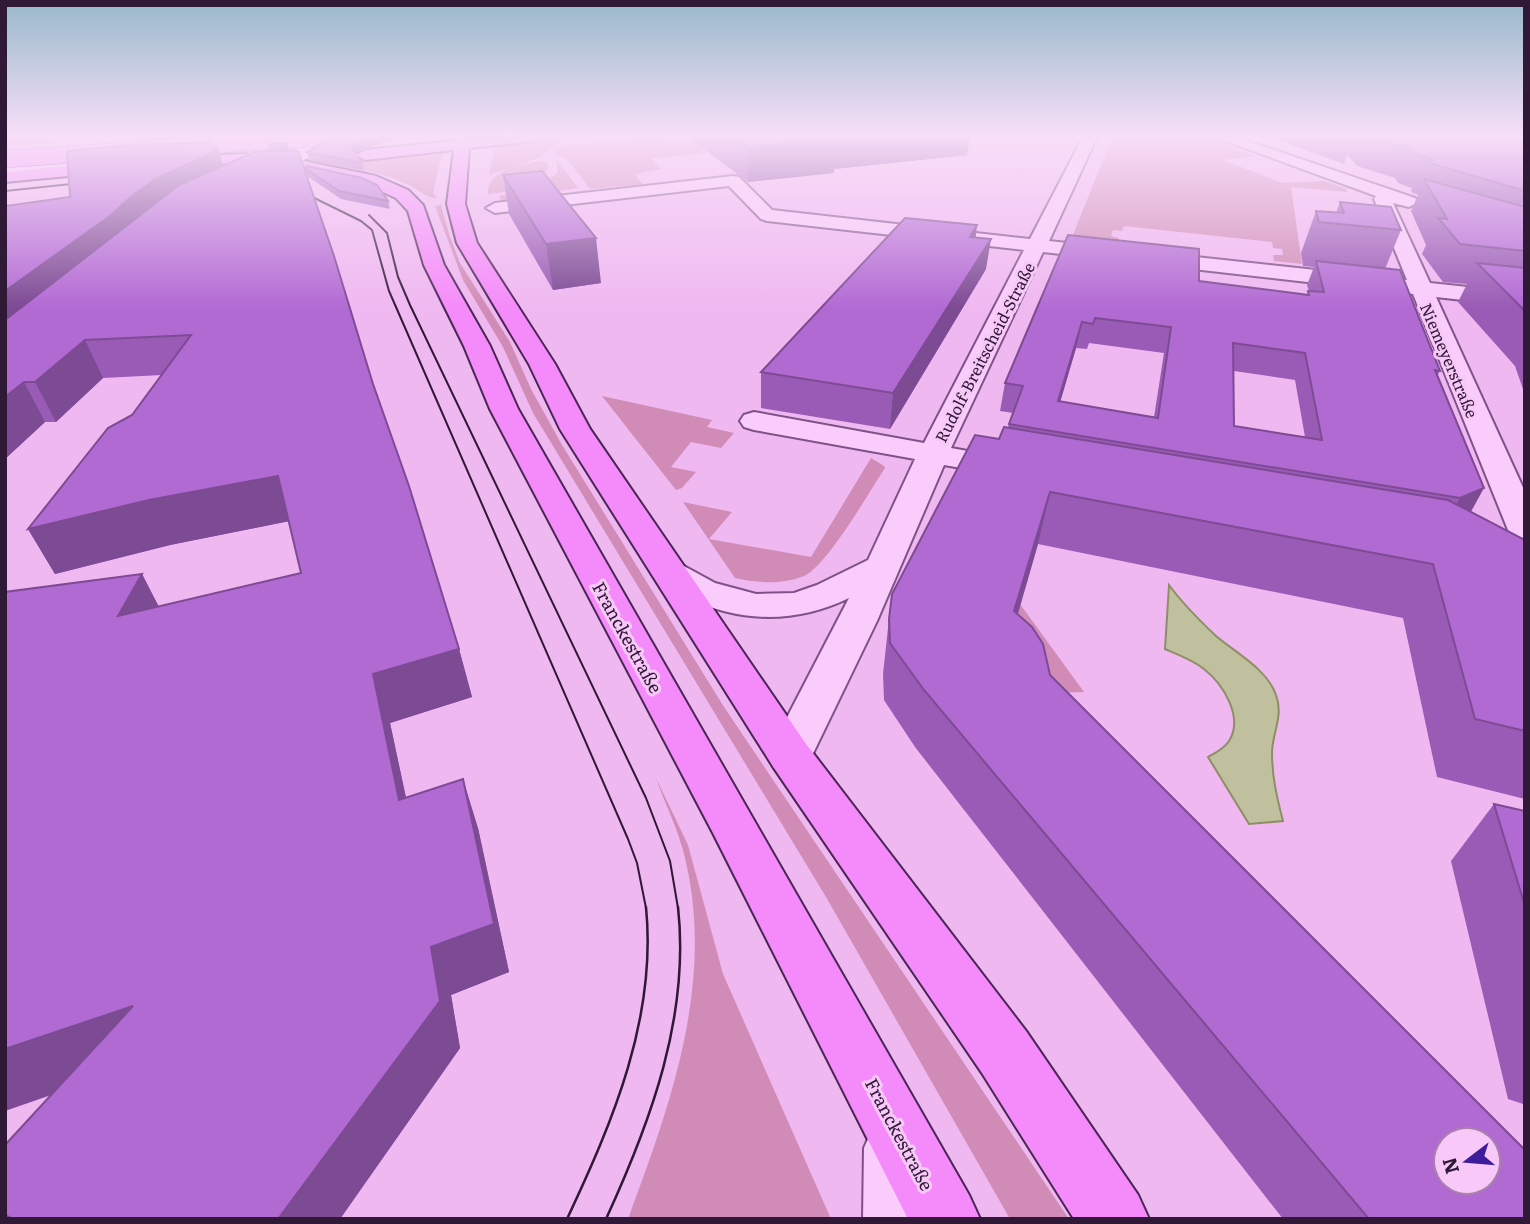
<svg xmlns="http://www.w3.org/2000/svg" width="1530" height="1224" font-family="Literata,serif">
<rect width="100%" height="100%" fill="#f0b8f1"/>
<path fill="#d08cb6" d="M 5,137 L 129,137 L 5,146 Z
M 561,137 L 577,137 L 556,144 L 541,157 L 489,175 L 494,149 L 509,144 Z
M 1112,137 L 1204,137 L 1256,156 L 1223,160 L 1282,183 L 1324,181 L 1347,189 L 1347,192 L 1291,187 L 1302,264 L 1274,261 L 1273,255 L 1283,255 L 1282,249 L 1273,248 L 1272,242 L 1124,226 L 1122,231 L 1113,230 L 1111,236 L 1119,238 L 1118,243 L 1073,235 Z
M 652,138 L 661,138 L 667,143 L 693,141 L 708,153 L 651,158 L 661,169 L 634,174 L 643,184 L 590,189 L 566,158 L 554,156 L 557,149 L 563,146 Z
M 443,150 L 433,193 L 437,198 C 426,199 417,188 407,184 C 374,169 339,165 303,161 Z
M 557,160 L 578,188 L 535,195 L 504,206 L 499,196 C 519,192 541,186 557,173 Z
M 541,161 L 547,162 L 549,166 C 542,186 507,192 488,194 C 486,170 523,163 541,161 Z
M 441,205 L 449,234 L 460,263 L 510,342 L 531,389 L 562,445 L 724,707 L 1069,1219 L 1010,1219 L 826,897 L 533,413 L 503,347 L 463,280 L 435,206 Z
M 602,396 L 712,420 L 707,427 L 734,433 L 721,448 L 691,442 L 671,467 L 696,472 L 682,488 L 676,490 Z
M 871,458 L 884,466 L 885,468 C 869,492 827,566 804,576 C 781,585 758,583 735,578 L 683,502 L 732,512 L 709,539 L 811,557 Z
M 1020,604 L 1084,692 L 1025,694 L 1002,667 Z
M 656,778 L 688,845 L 723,974 L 831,1219 L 628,1219 C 671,1103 715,982 685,858 C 679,831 665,804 656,778 Z"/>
<path fill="#c1c09e" stroke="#8e8e65" stroke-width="2" d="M 1169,585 C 1183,604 1199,620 1216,636 C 1236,653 1267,669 1276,695 C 1284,716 1272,733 1272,753 C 1272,777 1277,798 1283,821 L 1249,824 L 1208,757 C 1215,753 1224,749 1229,741 C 1244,717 1223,684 1204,669 C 1193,660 1179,655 1165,649 Z"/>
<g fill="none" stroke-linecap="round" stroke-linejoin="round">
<g stroke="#7e5288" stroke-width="4">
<path id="minor" d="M 323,137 L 341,137 C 329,150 264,182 247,177 L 245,174 L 247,171 Z
M 1083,137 L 1097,137 L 1049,241 L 1407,280 L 1374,199 L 1376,196 L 1215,137 L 1236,137 L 1415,198 L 1418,202 L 1409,207 L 1393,203 L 1430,283 L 1525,293 L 1525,307 L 1436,297 L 1525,492 L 1525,540 L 1513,537 L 1508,530 L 1413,294 L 1043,252 L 951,448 L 1024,461 L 1029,468 L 1024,475 L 1013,477 L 944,465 L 877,621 L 806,768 L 790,773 L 774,768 L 767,756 L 849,598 C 796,624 739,623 686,597 C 673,591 659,585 651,573 L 656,565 L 669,562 L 682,565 L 715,583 L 756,594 L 794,593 L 817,585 L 868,560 L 915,459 L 754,430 L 744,427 L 740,421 L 744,415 L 754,412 L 924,443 L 1024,250 L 767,221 L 761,219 L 729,186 L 495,213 L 486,208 L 495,203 L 733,176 L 739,177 L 772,210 L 1030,239 Z
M 121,153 L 126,155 L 129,158 L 126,161 L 5,176 L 5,166 Z
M 897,1115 L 920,1125 L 930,1148 L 933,1219 L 863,1219 L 864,1148 L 874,1125 Z"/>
</g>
<g stroke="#492755" stroke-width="4">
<path id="major" d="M 456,137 L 470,137 L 470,139 L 540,137 L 533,141 L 469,148 L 465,204 L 477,243 L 555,364 L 590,429 L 806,744 L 1026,1031 L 1138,1195 L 1149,1219 L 1074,1219 L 982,1073 L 774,768 L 560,429 L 529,364 L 457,243 L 447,204 L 454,150 L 365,160 L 357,155 L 365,150 L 455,141 Z
M 247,154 L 252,156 L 255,159 L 252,162 L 153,168 L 5,182 L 5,172 L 153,158 Z
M 299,160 L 376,176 L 408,190 L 423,205 L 444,265 L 490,346 L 518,409 L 969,1195 L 980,1219 L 908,1219 L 713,833 L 490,409 L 464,346 L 424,265 L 408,211 L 396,198 L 365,184 L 293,168 L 291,165 Z"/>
</g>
<use href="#minor" fill="#faccfc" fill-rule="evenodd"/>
<use href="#major" fill="#f58bfa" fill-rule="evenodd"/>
<path stroke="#2f1936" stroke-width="2" d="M 270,155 L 308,137
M 296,189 L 361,221 L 372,230 L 389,291 L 628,839 L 637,863 L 646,908
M 5,191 L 90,182
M 369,215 L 387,233 L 398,277 L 410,305 L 646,798 L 670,861 L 678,908"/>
<path stroke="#2f1936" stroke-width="2.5" d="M 567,1219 C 613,1121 657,1018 646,907
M 606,1219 C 651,1121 690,1016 678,907"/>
<g stroke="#492755" stroke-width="18" stroke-linecap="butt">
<path id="major-bridge" d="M 5,159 L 325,137"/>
</g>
<use href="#major-bridge" stroke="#f58bfa" stroke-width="17"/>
</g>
<path fill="#995bb5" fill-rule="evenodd" d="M 332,137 L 397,137 L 355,153 L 362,163 L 364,171 L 310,160 L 307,152 Z
M 693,137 L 970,137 L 967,155 L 834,169 L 834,173 L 748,182 L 693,141 Z
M 1270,137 L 1525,137 L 1525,395 L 1515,366 L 1458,302 L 1467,284 L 1443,282 L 1422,254 L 1426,245 L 1411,211 L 1418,195 L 1411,192 L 1412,188 L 1398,183 L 1395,178 L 1357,166 L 1347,154 L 1344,164 Z
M 287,143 L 373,384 L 459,649 L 472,697 L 390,723 L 406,798 L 478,828 L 509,972 L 451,995 L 460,1048 L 340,1219 L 5,1219 L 5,1145 L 51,1095 L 142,574 L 159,607 L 301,573 L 289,521 L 170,545 L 55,574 L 28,529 L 132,415 L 162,375 L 103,378 L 56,422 L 45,422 L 5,459 L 5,206 L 70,197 L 224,166 L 270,151 L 268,144 Z
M 305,168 L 388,201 L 390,209 L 341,199 L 307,176 Z
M 503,175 L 601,283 L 553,290 L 509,214 Z
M 1340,202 L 1401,230 L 1385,269 L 1440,371 L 1437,376 L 1471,512 L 1525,540 L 1525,799 L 1437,777 L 1403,618 L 1038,544 L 1018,614 L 1050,675 L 1525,1219 L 1283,1219 L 915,747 L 884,700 L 883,674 L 889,619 L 999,439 L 1008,427 L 1013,413 L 1000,411 L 1005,383 L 1068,235 L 1199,281 L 1307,295 L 1309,291 L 1307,285 L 1314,267 L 1303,266 L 1301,253 L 1316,211 L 1336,213 ZM 1089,343 L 1164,353 L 1154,417 L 1060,402 L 1076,348 L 1087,349 ZM 1234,371 L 1295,380 L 1305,437 L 1234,426 Z
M 976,238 L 986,269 L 890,429 L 761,408 L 761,372 Z
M 1494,804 L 1525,811 L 1525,1111 L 1523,1104 L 1508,1099 L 1451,861 Z"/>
<path fill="#7d4a94" d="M 376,137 L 397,137 L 353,154 L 351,146 Z
M 828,137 L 970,137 L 967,155 L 834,169 L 834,173 L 748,182 L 747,147 Z
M 287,143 L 289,150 L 276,156 L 274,148 Z
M 218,150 L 227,176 L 5,341 L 5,291 L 132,196 L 155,179 Z
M 977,225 L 974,254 L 970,237 Z
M 596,238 L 601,283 L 553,290 L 546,244 Z
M 991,239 L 986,269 L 890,429 L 893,393 Z
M 1082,322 L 1076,348 L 1052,430 L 1058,401 Z
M 85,340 L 103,378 L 56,422 L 35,382 Z
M 24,382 L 45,422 L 5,459 L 5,397 Z
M 278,476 L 295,520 L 170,545 L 55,574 L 28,529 L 149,500 Z
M 1484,488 L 1467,519 L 1443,529 L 1460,498 Z
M 1050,492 L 1038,544 L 1002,667 L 1014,611 Z
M 142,574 L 166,621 L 118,616 Z
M 459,649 L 472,697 L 390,723 L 417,849 L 399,800 L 373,674 Z
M 463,779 L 478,828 L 509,972 L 451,995 L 460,1048 L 340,1219 L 278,1219 L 431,947 Z
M 133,1006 L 172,1053 L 5,1111 L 5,1049 Z"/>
<path fill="#b26ad3" stroke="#7d4a94" stroke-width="2" fill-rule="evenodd" d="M 332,137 L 376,137 L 351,146 L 362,163 L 307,152 Z
M 733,137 L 832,137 L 835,139 L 747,147 Z
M 1369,137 L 1503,137 L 1525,142 L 1525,191 L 1423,161 L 1434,160 L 1410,152 L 1407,147 Z
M 211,143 L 218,150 L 155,179 L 132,196 L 110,216 L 5,291 L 5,206 L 70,197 L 67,151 L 143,144 Z
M 287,143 L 274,148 L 268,144 Z
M 257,151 L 298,151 L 334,256 L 373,384 L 409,486 L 459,649 L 373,674 L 399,800 L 463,779 L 494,924 L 431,947 L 440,1001 L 278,1219 L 13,1219 L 5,1215 L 5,1145 L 133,1006 L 5,1049 L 5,592 L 142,574 L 118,616 L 301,573 L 278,476 L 149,500 L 28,529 L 108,428 L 132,415 L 191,335 L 85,340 L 35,382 L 24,382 L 5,397 L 5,320 L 179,185 Z
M 307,166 L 362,178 L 377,185 L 388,201 L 339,191 L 305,168 Z
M 542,171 L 596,238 L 546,244 L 503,175 Z
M 1424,179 L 1525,207 L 1525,251 L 1460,244 L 1438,218 L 1447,219 Z
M 1340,202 L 1391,207 L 1401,230 L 1319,222 L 1316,211 L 1344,213 Z
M 905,218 L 977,225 L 970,237 L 991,239 L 893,393 L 761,372 Z
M 1068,235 L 1199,249 L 1199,281 L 1309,295 L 1308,291 L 1324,292 L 1316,261 L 1400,270 L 1440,371 L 1435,370 L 1484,488 L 1460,498 L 1009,424 L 1023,386 L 1005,383 ZM 1095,318 L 1171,327 L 1158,418 L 1058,401 L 1082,322 L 1093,324 ZM 1233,343 L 1305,353 L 1322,440 L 1234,426 Z
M 1477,263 L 1525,268 L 1525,311 Z
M 1004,427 L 1448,500 L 1525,540 L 1525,731 L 1475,719 L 1433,564 L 1050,492 L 1014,611 L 1032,627 L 1043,644 L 1050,675 L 1525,1150 L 1525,1219 L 1369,1219 L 924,690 L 890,643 L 889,619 L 892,594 L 975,435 L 999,439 ZM 1446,1140 L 1488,1140 L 1488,1182 L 1446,1182 Z
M 1494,804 L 1525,811 L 1525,906 Z"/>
<linearGradient id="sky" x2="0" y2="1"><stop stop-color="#98b9ca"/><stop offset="0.44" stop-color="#f8dff9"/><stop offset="1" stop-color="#f8dff9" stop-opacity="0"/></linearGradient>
<rect width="1530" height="308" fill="url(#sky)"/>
<g text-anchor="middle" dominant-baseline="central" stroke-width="6" stroke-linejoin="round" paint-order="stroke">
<g font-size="16" fill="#2f1936" stroke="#f7c8f8">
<text transform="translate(984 352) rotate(-63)">Rudolf-Breitscheid-Straße</text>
<text transform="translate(1450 360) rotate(67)">Niemeyerstraße</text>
</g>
<g font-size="18" fill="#2f1936" stroke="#f7c8f8">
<text transform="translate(628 637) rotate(61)">Franckestraße</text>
<text transform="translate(900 1134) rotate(62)">Franckestraße</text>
</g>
</g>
<rect width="1530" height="1224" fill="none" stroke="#2f1936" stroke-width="14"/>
<g transform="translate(1467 1161) rotate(254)"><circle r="33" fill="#f7c8f8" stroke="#a782aa" stroke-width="2"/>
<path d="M0-5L12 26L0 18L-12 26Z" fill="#3e1d9c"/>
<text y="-10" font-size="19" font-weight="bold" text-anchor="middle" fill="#2f1936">N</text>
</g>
</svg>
